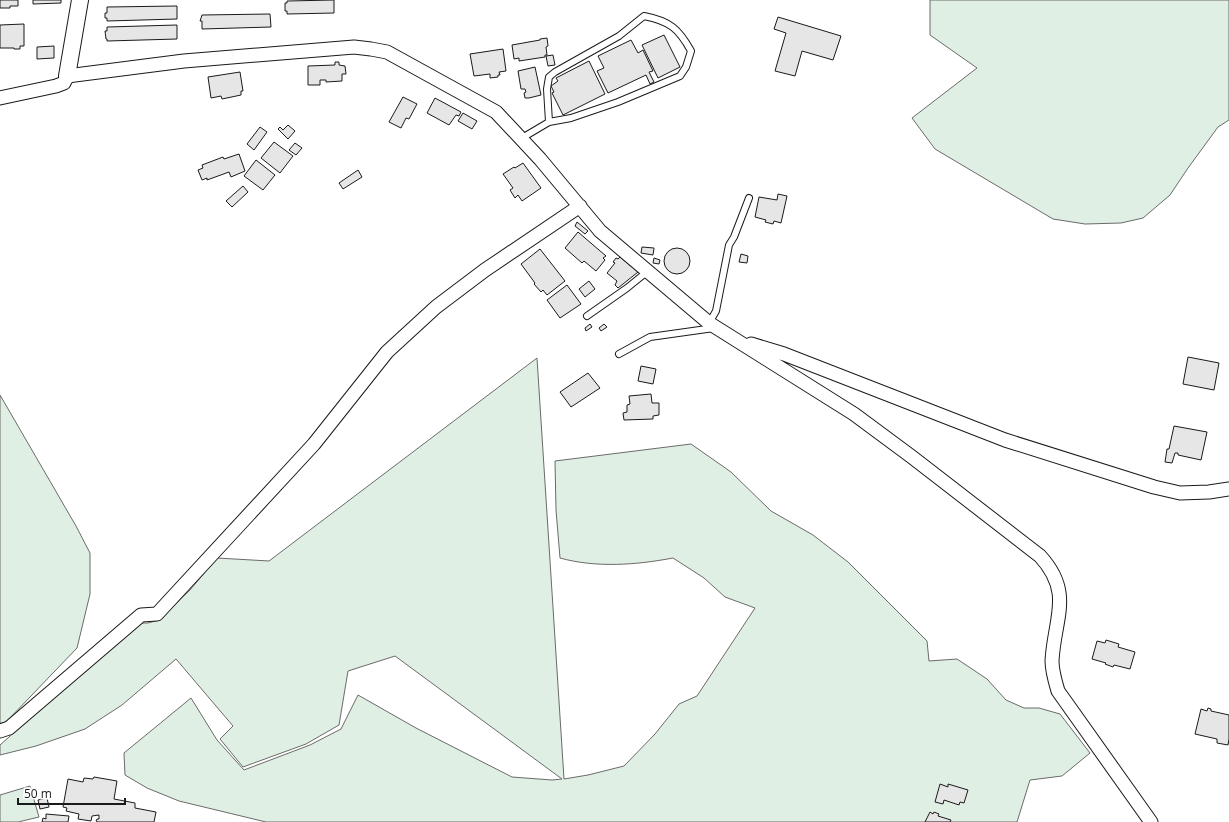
<svg xmlns="http://www.w3.org/2000/svg" width="1229" height="822" font-family="'Open Sans',sans-serif">
<rect width="100%" height="100%" fill="#fff"/>
<path fill="#e0efe3" stroke="#6a6a6a" d="M 930,0 L 1229,0 L 1229,120 L 1218,127 L 1188,168 L 1170,195 L 1143,218 L 1121,223 L 1085,224 L 1053,219 L 935,149 L 912,118 L 977,68 L 930,35 Z
M 537,358 L 564,779 L 588,775 L 624,766 L 655,734 L 679,704 L 697,696 L 755,608 L 725,597 L 704,578 L 673,558 C 636,565 596,568 560,558 L 556,510 L 555,461 L 691,444 L 731,472 L 771,511 L 813,535 L 848,562 L 927,641 L 929,661 L 957,659 L 987,679 L 1006,700 L 1024,708 L 1039,708 L 1060,714 L 1090,753 L 1062,776 L 1030,780 L 1017,822 L 266,822 L 179,801 L 147,788 L 125,775 L 124,753 L 191,698 L 217,740 L 244,770 L 310,745 L 341,729 L 358,695 L 416,728 L 512,777 L 552,780 L 562,779 L 395,656 L 348,671 L 339,725 L 306,744 L 243,767 L 220,739 L 233,726 L 176,659 L 122,705 L 85,729 L 36,746 L 0,755 L 0,745 L 137,623 L 148,623 L 159,620 L 190,590 L 217,558 L 269,561 Z
M 0,395 L 76,526 L 90,553 L 90,594 L 77,648 L 7,721 L 0,724 Z
M 30,786 L 39,817 L 18,822 L 0,822 L 0,795 Z"/>
<path fill="#e6e6e6" stroke="#1a1a1a" d="M 0,0 L 18,0 L 18,6 L 10,6 L 10,8 L 0,8 Z
M 33,0 L 61,0 L 61,3 L 33,4 Z
M 334,0 L 334,13 L 287,14 L 287,11 L 285,11 L 285,3 L 287,3 L 287,1 Z
M 177,6 L 177,19 L 107,21 L 107,18 L 105,18 L 105,13 L 107,13 L 107,7 Z
M 270,14 L 271,27 L 202,29 L 202,21 L 200,21 L 202,15 Z
M 778,17 L 841,36 L 833,60 L 802,51 L 795,76 L 775,71 L 786,33 L 774,29 Z
M 24,24 L 24,46 L 20,46 L 20,49 L 14,49 L 14,48 L 0,48 L 0,25 Z
M 177,25 L 177,39 L 107,41 L 107,39 L 106,39 L 105,31 L 107,31 L 107,27 Z
M 664,35 L 680,67 L 658,78 L 642,45 Z
M 547,38 L 548,46 L 546,47 L 547,55 L 545,55 L 545,57 L 519,61 L 519,58 L 514,59 L 512,45 L 540,40 L 540,39 Z
M 631,40 L 638,53 L 643,50 L 653,71 L 649,72 L 654,82 L 650,84 L 646,75 L 608,93 L 597,71 L 604,68 L 598,56 Z
M 54,46 L 54,58 L 37,59 L 37,47 Z
M 503,49 L 506,71 L 499,72 L 500,75 L 498,75 L 498,77 L 490,78 L 490,74 L 474,76 L 470,54 Z
M 553,55 L 555,65 L 548,66 L 546,56 Z
M 589,61 L 605,94 L 563,115 L 552,93 L 554,92 L 551,86 L 558,81 L 556,78 Z
M 335,62 L 339,62 L 339,65 L 345,66 L 346,74 L 342,74 L 342,81 L 326,82 L 326,80 L 320,80 L 320,85 L 308,85 L 308,66 L 335,65 Z
M 535,67 L 541,95 L 529,98 L 525,98 L 524,93 L 526,92 L 525,89 L 521,89 L 518,71 Z
M 240,72 L 243,91 L 241,91 L 241,95 L 222,99 L 221,96 L 211,98 L 208,77 Z
M 403,97 L 417,104 L 409,119 L 406,118 L 401,128 L 389,122 Z
M 435,98 L 461,112 L 459,116 L 456,115 L 449,125 L 427,113 Z
M 463,113 L 477,121 L 472,129 L 458,121 Z
M 288,125 L 295,131 L 288,139 L 278,129 L 280,127 L 283,130 Z
M 260,127 L 267,132 L 254,150 L 247,144 Z
M 274,142 L 293,156 L 280,173 L 261,158 Z
M 295,143 L 302,148 L 296,155 L 289,150 Z
M 239,154 L 245,171 L 231,177 L 229,172 L 207,180 L 207,178 L 202,180 L 198,170 L 203,168 L 202,165 L 223,157 L 224,159 Z
M 256,160 L 275,175 L 263,190 L 244,176 Z
M 523,163 L 541,188 L 522,201 L 518,195 L 515,198 L 510,190 L 513,188 L 503,174 L 514,167 L 515,168 Z
M 358,170 L 362,177 L 343,189 L 339,183 Z
M 243,186 L 248,192 L 232,207 L 226,201 Z
M 778,194 L 787,196 L 781,223 L 774,221 L 773,224 L 765,222 L 766,220 L 755,217 L 759,197 L 777,200 Z
M 577,222 L 588,231 L 585,234 L 575,226 Z
M 578,232 L 606,256 L 603,258 L 605,260 L 596,271 L 584,261 L 582,263 L 565,248 Z
M 642,247 L 654,248 L 653,255 L 641,253 Z
M664 261a13 13 0 1 1 26 0a13 13 0 1 1-26 0Z
M 540,249 L 565,281 L 547,295 L 543,290 L 541,292 L 534,284 L 535,283 L 521,264 Z
M 741,254 L 748,256 L 747,263 L 739,262 Z
M 620,257 L 638,272 L 618,288 L 615,285 L 617,281 L 607,273 L 615,263 L 613,262 L 616,258 L 618,259 Z
M 654,258 L 660,260 L 659,264 L 653,263 Z
M 589,281 L 595,289 L 585,297 L 579,289 Z
M 567,285 L 581,304 L 560,318 L 547,300 Z
M 590,324 L 592,327 L 586,331 L 585,328 Z
M 604,324 L 607,327 L 601,331 L 599,328 Z
M 1188,357 L 1219,363 L 1214,390 L 1183,384 Z
M 641,366 L 656,369 L 653,384 L 638,381 Z
M 588,373 L 600,388 L 571,407 L 560,392 Z
M 651,394 L 652,403 L 659,403 L 659,415 L 653,416 L 653,419 L 624,420 L 623,413 L 627,412 L 627,405 L 630,404 L 629,396 Z
M 1174,426 L 1207,432 L 1201,460 L 1178,455 L 1178,453 L 1175,453 L 1172,463 L 1165,462 L 1167,449 L 1169,449 Z
M 1106,640 L 1119,644 L 1118,647 L 1135,652 L 1130,669 L 1114,665 L 1113,667 L 1105,664 L 1106,663 L 1092,659 L 1097,641 L 1105,643 Z
M 1208,708 L 1211,709 L 1211,711 L 1229,715 L 1229,739 L 1228,745 L 1217,743 L 1217,739 L 1195,734 L 1201,709 L 1207,711 Z
M 94,777 L 117,781 L 114,799 L 135,803 L 135,808 L 156,812 L 154,822 L 98,822 L 96,821 L 97,819 L 99,819 L 99,815 L 92,816 L 91,821 L 78,819 L 79,814 L 66,811 L 67,808 L 63,807 L 68,779 L 83,782 L 84,778 L 93,779 Z
M 940,784 L 948,787 L 948,784 L 968,790 L 964,803 L 960,802 L 959,805 L 944,800 L 943,804 L 935,802 Z
M 47,798 L 49,807 L 40,809 L 38,800 Z
M 930,812 L 933,814 L 934,812 L 939,814 L 938,816 L 951,820 L 950,822 L 925,822 Z
M 46,814 L 69,816 L 68,822 L 42,822 L 43,818 L 46,819 Z"/>
<g fill="none" stroke-linecap="round" stroke-linejoin="round">
<g stroke="#1a1a1a" stroke-width="8">
<path id="service" d="M 522,138 L 549,122 L 547,89 L 549,77 L 555,72 L 619,36 L 644,16 C 670,21 679,29 691,51 L 686,67 L 680,76 L 618,102 L 571,118 L 549,122
M 587,316 L 627,288 L 648,271
M 709,323 L 716,311 L 729,245 L 734,237 L 749,198
M 619,354 L 650,337 L 714,328"/>
</g>
<g stroke="#1a1a1a" stroke-width="15">
<path id="minor" d="M 0,98 L 56,86 L 64,83 L 67,76 L 184,61 L 354,47 L 371,49 L 387,52 L 496,112 L 540,159 L 600,231 L 709,323 L 854,414 L 912,457 L 1040,556 C 1074,593 1054,619 1052,661 C 1052,671 1055,681 1058,691 L 1151,822
M 751,344 L 784,354 L 1005,440 L 1154,487 L 1180,493 L 1209,492 L 1229,489
M 0,731 L 9,728 L 141,615 L 157,614 L 314,444 L 387,352 L 436,307 L 485,270 L 580,206"/>
</g>
<g stroke="#1a1a1a" stroke-width="18">
<path id="tertiary" d="M 67,76 L 80,0"/>
</g>
<use href="#service" stroke="#fff" stroke-width="6"/>
<use href="#minor" stroke="#fff" stroke-width="13"/>
<use href="#tertiary" stroke="#fff" stroke-width="16"/>
</g>
<path d="M18 798v6h107v-6" fill="none" stroke="#1a1a1a" stroke-width="2"/>
<text x="24" y="798" font-size="12" fill="#1a1a1a" stroke="#ffffff" stroke-width="3" paint-order="stroke">50 m</text>
</svg>
